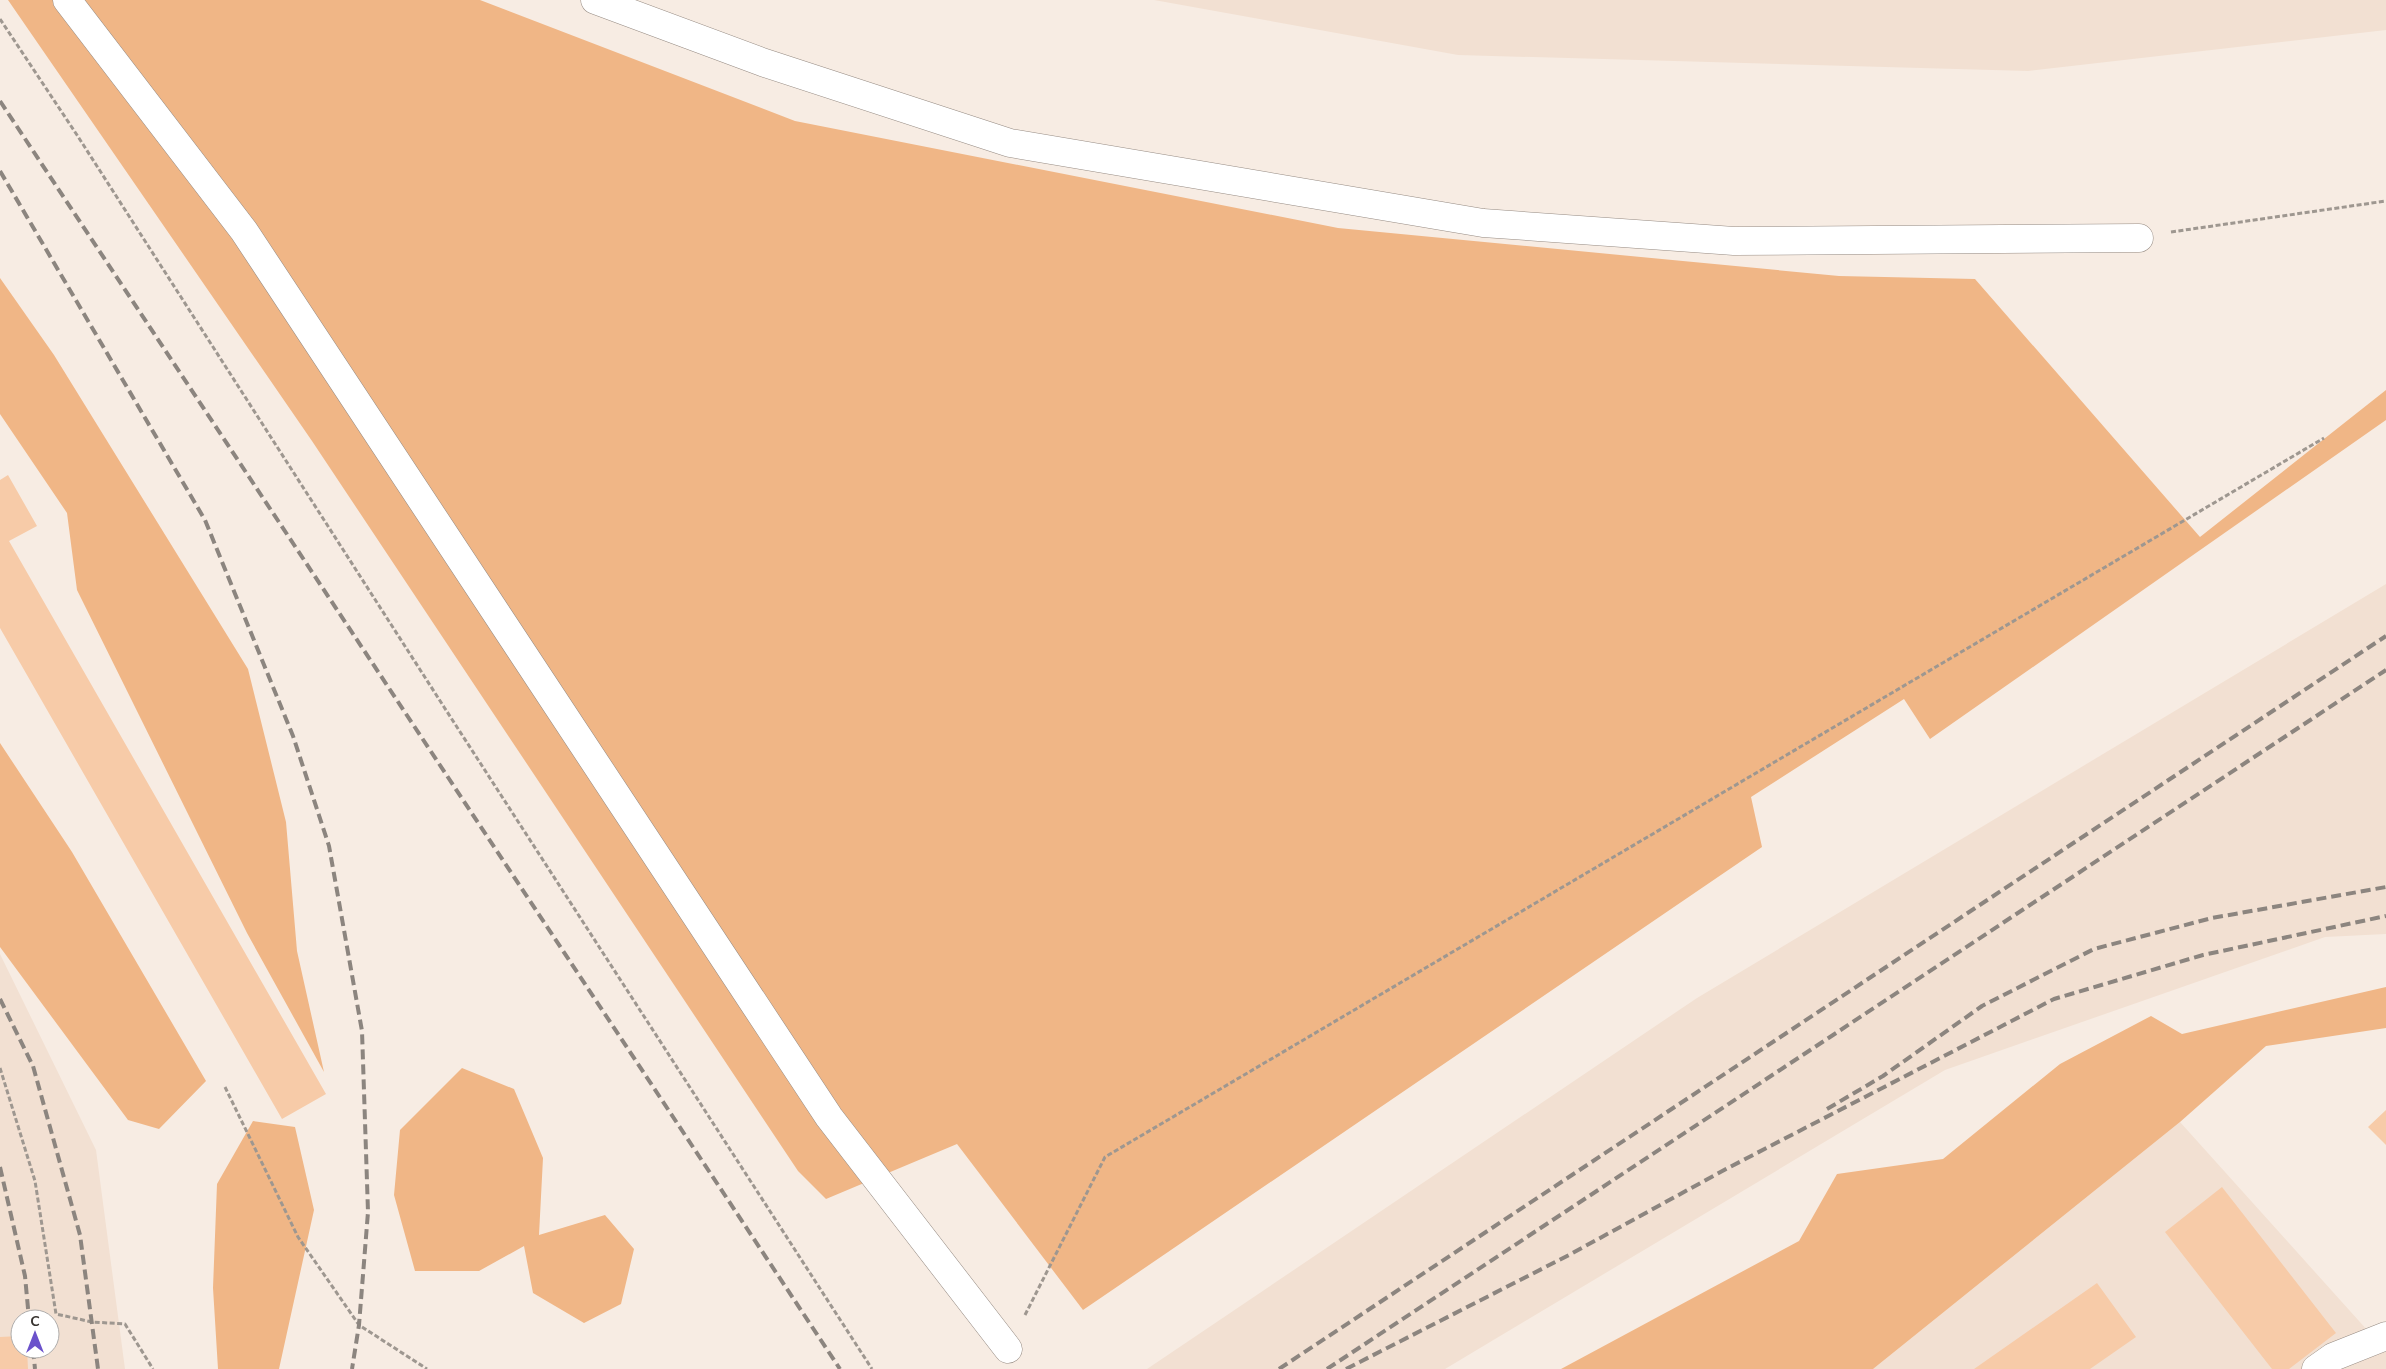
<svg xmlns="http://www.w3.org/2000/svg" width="2386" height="1369" font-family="Mulish,sans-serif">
<rect width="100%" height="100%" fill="#f7ece3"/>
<path fill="#f2e0d2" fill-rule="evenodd" d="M 1154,0 L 2386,0 L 2386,30 L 2028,71 L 1458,55 Z
M 2386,584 L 2386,934 L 2325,937 L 1945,1070 L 1445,1369 L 1147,1369 L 1697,998 Z
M 0,954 L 96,1150 L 125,1369 L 0,1369 ZM 20,1319 L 50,1319 L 50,1349 L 20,1349 Z
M 2180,1122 L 2386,1351 L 2386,1369 L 1873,1369 Z"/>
<path fill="#f0b686" d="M 8,0 L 480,0 L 795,121 L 1338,228 L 1839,276 L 1975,279 L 2200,537 L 2386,390 L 2386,420 L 1930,739 L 1904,699 L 1751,797 L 1762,847 L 1083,1310 L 957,1144 L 826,1199 L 798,1171 L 312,441 Z
M 0,278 L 54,355 L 248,669 L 286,822 L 297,951 L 324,1072 L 247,933 L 77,590 L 67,513 L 0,414 Z
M 0,743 L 72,852 L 206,1081 L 159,1129 L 128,1120 L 0,947 Z
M 2386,987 L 2386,1028 L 2266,1046 L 2180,1122 L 1873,1369 L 1561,1369 L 1799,1241 L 1837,1174 L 1943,1159 L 2060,1064 L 2151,1016 L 2182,1034 Z
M 462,1068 L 514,1089 L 543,1158 L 539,1235 L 605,1215 L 634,1249 L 621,1304 L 584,1323 L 533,1293 L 524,1246 L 479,1271 L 415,1271 L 394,1195 L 400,1130 Z
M 253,1121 L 295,1127 L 314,1210 L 279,1369 L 218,1369 L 213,1288 L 217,1184 Z"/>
<path fill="#f7cba8" d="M 8,475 L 37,526 L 9,541 L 326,1094 L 282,1119 L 0,628 L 0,480 Z
M 2386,1110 L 2386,1145 L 2368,1127 Z
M 2222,1187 L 2336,1333 L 2289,1369 L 2272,1369 L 2165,1232 Z
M 2097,1283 L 2136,1337 L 2090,1369 L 1974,1369 Z
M 20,1336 L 20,1349 L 27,1349 L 28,1369 L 0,1369 L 0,1337 Z"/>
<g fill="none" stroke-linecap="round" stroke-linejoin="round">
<g stroke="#968b83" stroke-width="29">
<path id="minor" d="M 67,0 L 244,231 L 829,1117 L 1008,1349
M 595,0 L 762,62 L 1010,143 L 1483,223 L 1734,241 L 2139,238
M 2316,1369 L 2333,1357 L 2386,1336"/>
</g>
<path stroke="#9e9790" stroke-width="3" stroke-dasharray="5 2.5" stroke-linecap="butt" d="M 0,19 L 77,135 L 444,707 L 872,1369
M 2171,232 L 2386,201
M 0,1068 L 35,1181 L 56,1314 L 92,1322 L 125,1324 L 153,1369
M 225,1087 L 298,1237 L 359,1325 L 427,1369
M 1025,1315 L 1105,1157 L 2324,438"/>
<use href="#minor" stroke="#fff" stroke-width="28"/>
<path stroke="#8c857f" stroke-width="4" stroke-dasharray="10 5" stroke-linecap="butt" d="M 0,101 L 840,1369
M 0,171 L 205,520 L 293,736 L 329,846 L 362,1031 L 368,1212 L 359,1325 L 352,1369
M 0,999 L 33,1066 L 80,1235 L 98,1369
M 1827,1109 L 1883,1076 L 1982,1006 L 2094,949 L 2212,918 L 2386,887
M 0,1167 L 25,1276 L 29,1319
M 33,1349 L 35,1369
M 1279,1369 L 2386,636
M 1327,1369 L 2386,670
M 1346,1369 L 1569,1255 L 1726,1169 L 2054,999 L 2203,955 L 2386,916"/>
</g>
<g transform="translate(35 1334)"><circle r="24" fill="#ffffff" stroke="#afadac"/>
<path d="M0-4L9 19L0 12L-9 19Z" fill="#6b52cb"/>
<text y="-8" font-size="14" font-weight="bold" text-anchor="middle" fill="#37332f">С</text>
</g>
</svg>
